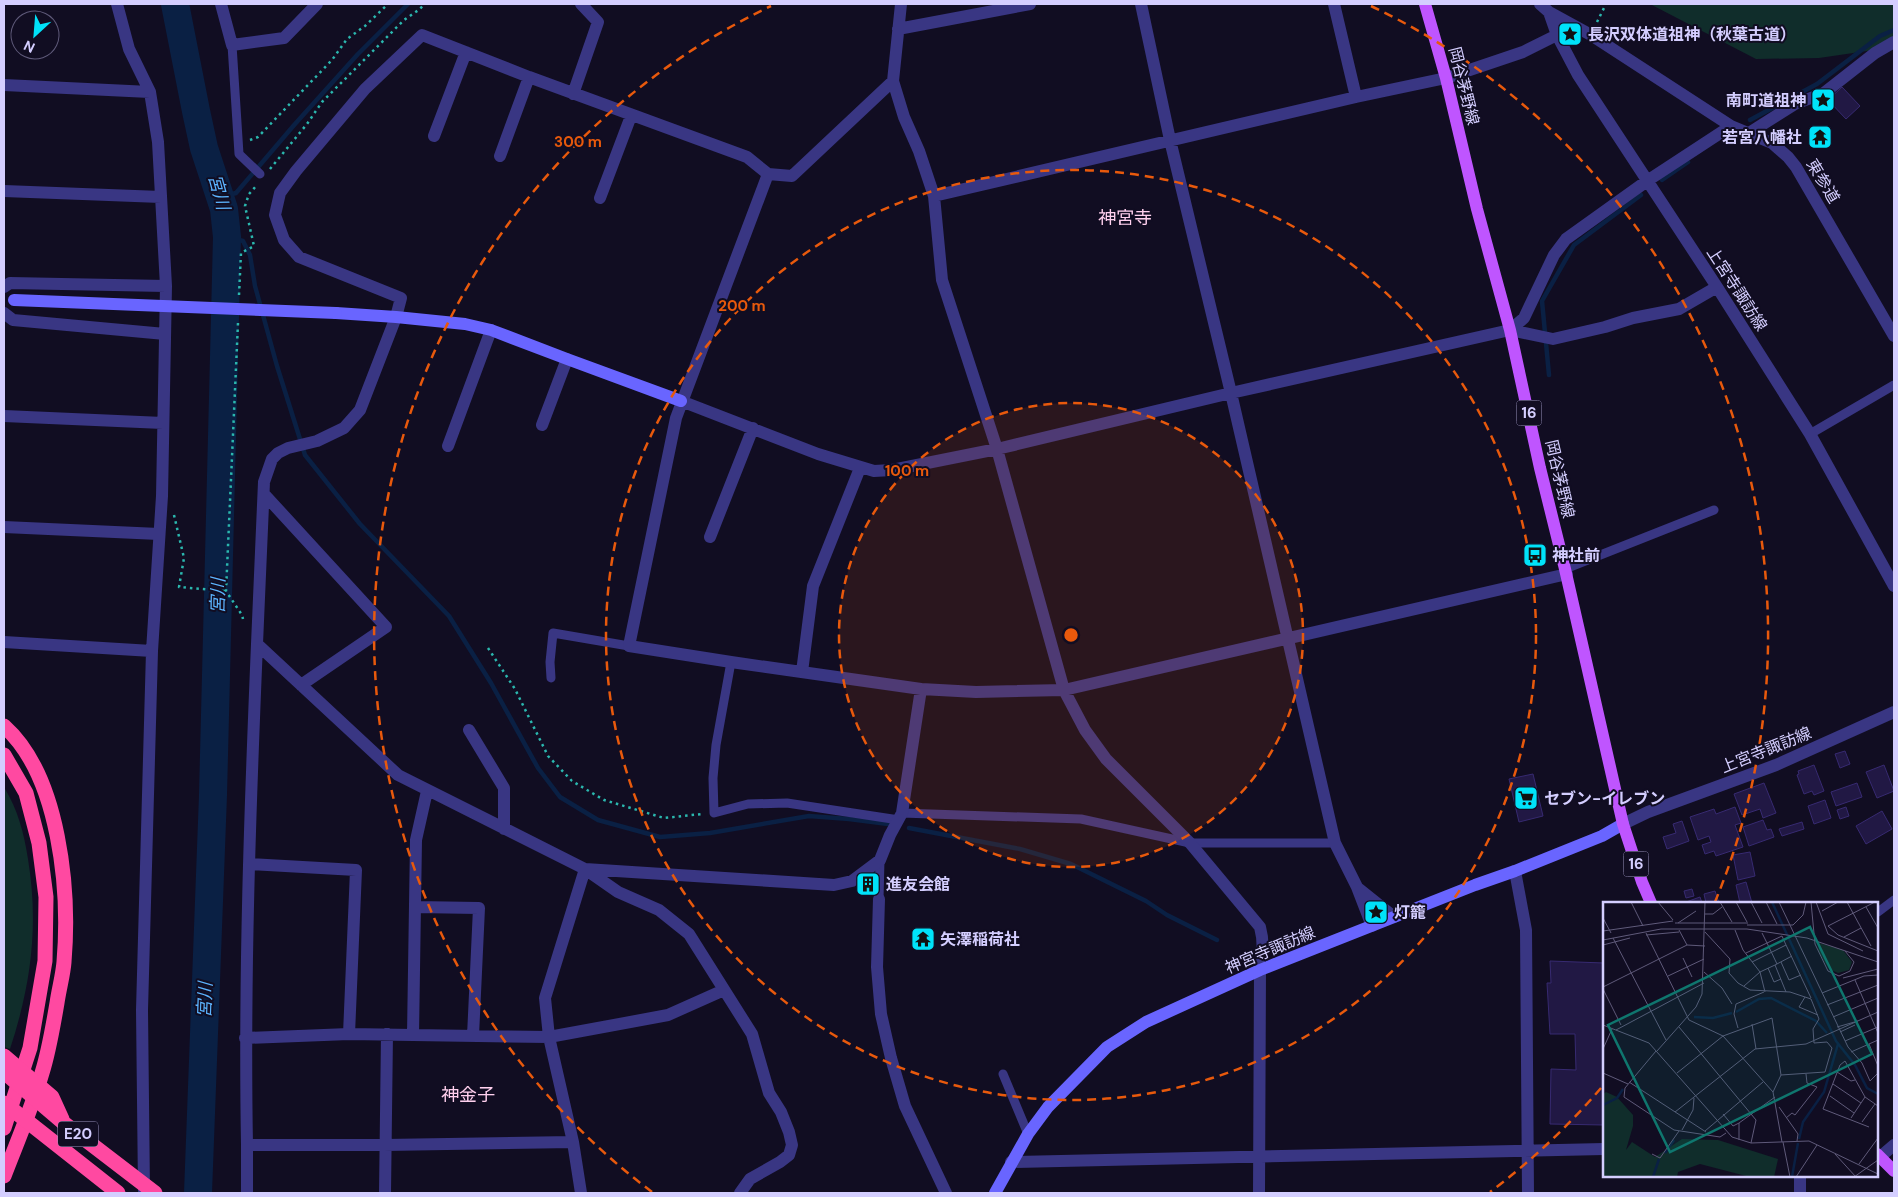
<svg xmlns="http://www.w3.org/2000/svg" width="1898" height="1197" font-family="'DM Sans','Noto Sans JP',sans-serif">
<rect width="100%" height="100%" fill="#110d22"/>
<path fill="#102d2b" d="M 1650,4 L 1894,4 L 1894,47 L 1819,58 L 1756,59 Z
M 4,787 C 18,810 24,833 28,859 C 39,926 31,985 10,1049 L 4,1047 Z"/>
<g fill="none" stroke-linecap="round" stroke-linejoin="round">
<path stroke="#0a2044" stroke-width="4.5" d="M 1750,120 L 1817,84 L 1880,36 L 1894,30
M 1662,180 L 1688,162
M 221,197 L 236,193 L 295,124 L 358,54 L 408,4
M 227,237 L 243,241 L 250,255 L 255,286 L 277,366 L 305,455 L 360,524 L 449,616 L 491,683 L 538,768 L 560,797 L 598,820 L 660,837 L 710,833 L 809,816 L 849,819 L 888,824
M 1549,375 L 1542,301 L 1574,245 L 1641,195
M 909,828 L 1020,849 L 1071,864 L 1146,901 L 1167,915 L 1217,940"/>
<path stroke="#0a2044" stroke-width="28" d="M 175,4 L 196,111 L 204,148 L 224,209 L 227,237 L 213,795 L 198,1193"/>
</g>
<path fill="#211844" stroke="#372a71" d="M 1842,87 L 1860,106 L 1846,119 L 1828,100 Z
M 1845,751 L 1850,764 L 1840,768 L 1835,754 Z
M 1814,765 L 1824,791 L 1814,795 L 1812,791 L 1804,794 L 1797,775 L 1799,774 L 1798,771 Z
M 1884,765 L 1894,791 L 1877,798 L 1866,772 Z
M 1533,774 L 1543,816 L 1519,822 L 1509,779 Z
M 1764,783 L 1776,813 L 1763,818 L 1760,809 L 1742,815 L 1734,794 Z
M 1857,783 L 1862,797 L 1836,806 L 1831,792 Z
M 1825,800 L 1831,818 L 1814,824 L 1808,806 Z
M 1735,807 L 1741,823 L 1735,825 L 1743,847 L 1716,856 L 1714,851 L 1705,854 L 1702,845 L 1711,842 L 1709,836 L 1698,840 L 1690,817 L 1714,809 L 1716,814 Z
M 1846,807 L 1849,816 L 1840,819 L 1837,810 Z
M 1882,811 L 1892,829 L 1866,844 L 1856,826 Z
M 1763,820 L 1767,830 L 1771,829 L 1774,837 L 1749,846 L 1743,827 Z
M 1682,821 L 1689,841 L 1667,849 L 1663,837 L 1676,833 L 1673,824 Z
M 1802,822 L 1804,829 L 1782,836 L 1779,829 Z
M 1750,852 L 1755,876 L 1738,880 L 1733,855 Z
M 862,876 L 876,877 L 875,891 L 861,890 Z
M 1746,882 L 1752,903 L 1740,903 L 1736,885 Z
M 1692,889 L 1694,896 L 1686,898 L 1684,891 Z
M 1715,891 L 1719,903 L 1706,903 L 1704,894 Z
M 1700,897 L 1702,903 L 1686,903 L 1686,902 Z
M 1550,961 L 1604,963 L 1604,1125 L 1550,1124 L 1551,1069 L 1576,1070 L 1575,1034 L 1550,1034 L 1547,983 L 1551,983 Z"/>
<g fill="none" stroke-linecap="round" stroke-linejoin="round">
<path stroke="#2bb7ae" stroke-width="2.5" stroke-dasharray="2.5 4" stroke-linecap="butt" d="M 1597,22 L 1606,4
M 250,140 L 258,137 L 332,60 L 347,39 L 365,26 L 388,4
M 270,169 L 307,124 L 322,102 L 404,20 L 420,9 L 424,4
M 239,295 L 241,253 L 254,246 L 245,206 L 249,194 L 257,185
M 238,323 L 226,591 L 242,615 L 243,619
M 174,515 L 184,558 L 179,587 L 226,591
M 488,648 L 515,689 L 548,756 L 572,781 L 604,800 L 664,818 L 702,814"/>
<path stroke="#393683" stroke-width="9" d="M 232,45 L 239,154 L 260,174
M 1810,434 L 1894,385
M 1565,569 L 1714,510
M 731,662 L 716,745 L 713,778 L 714,813 L 748,804 L 787,803 L 899,820
M 551,678 L 550,662 L 553,633 L 629,646
M 902,813 L 1081,819 L 1190,843 L 1335,843
M 879,899 L 880,860
M 1878,912 L 1894,900
M 1003,1074 L 1028,1134"/>
<path stroke="#393683" stroke-width="12" d="M 117,4 L 129,49 L 150,92 L 158,142 L 166,286 L 162,496 L 152,651 L 142,1010 L 144,1191
M 221,4 L 232,45 L 284,38 L 317,4
M 901,4 L 893,81 L 904,117 L 919,151 L 934,196 L 942,280 L 997,449 L 1064,690 L 1085,730 L 1106,759 L 1190,843 L 1260,927 C 1264,942 1263,954 1260,970 L 1259,1193
M 1141,4 L 1170,140 L 1231,393 L 1335,843 L 1357,887 L 1372,926
M 1334,4 L 1356,97
M 1540,4 L 1549,12 L 1591,35 L 1731,126 L 1772,143 L 1788,157 L 1796,167 L 1894,336
M 1549,12 L 1557,35 L 1578,75 L 1717,287 L 1810,434 L 1894,586
M 898,29 L 1030,4
M 4,85 L 150,92
M 573,94 L 598,22 L 581,4
M 1749,133 L 1795,104 L 1824,93 L 1875,53 L 1894,42
M 434,136 L 466,52
M 500,156 L 529,77
M 768,174 L 676,418 L 629,646 L 731,662 L 921,689 L 976,692 L 1064,690 L 1567,574
M 4,191 L 161,197
M 934,196 L 1356,97 L 1446,78 L 1523,52 L 1557,35
M 600,198 L 631,116
M 4,287 L 10,283 L 166,286
M 4,313 L 13,320 L 165,334
M 1510,330 L 1524,318 L 1554,255 L 1566,239 L 1647,181 L 1731,126
M 681,401 L 818,454 L 874,471 L 892,470 L 997,449 L 1231,393 L 1510,330 L 1553,339 L 1605,327 L 1633,318 L 1679,309 L 1717,287
M 4,416 L 163,423
M 542,425 L 567,359
M 448,446 L 491,330
M 264,494 L 386,627 L 301,685
M 4,527 L 159,534
M 710,537 L 753,428
M 4,642 L 152,651
M 257,644 C 250,811 244,978 247,1145 L 385,1145 L 573,1142
M 802,672 L 813,586 L 860,468
M 469,730 L 504,788 L 504,829
M 1623,824 L 1648,812 L 1776,765 L 1894,712
M 249,864 L 356,870 L 349,1034
M 585,869 L 834,885 L 852,881 L 880,860 L 890,835 L 902,813 L 921,689
M 1515,871 L 1526,930 L 1528,1193
M 1359,889 L 1394,917
M 879,899 L 877,967 L 881,1014 L 891,1058 L 905,1106 L 946,1193
M 415,907 L 479,908 L 473,1036
M 413,1035 L 549,1037 L 545,998 L 585,869
M 245,1038 L 349,1034 L 413,1035 L 416,840 L 427,791
M 1880,1157 L 1894,1145
M 1011,1162 L 1604,1149
M 1800,1176 L 1800,1193
M 247,1193 L 247,1145
M 385,1193 L 387,1034
M 581,1193 L 573,1142 L 549,1037 L 668,1015 L 724,990
M 740,1193 L 750,1179 L 780,1162 L 789,1155 L 792,1145 L 789,1132 L 781,1112 L 769,1093 L 752,1034 L 689,934 L 659,910 L 618,892 L 585,869 L 398,775 L 257,644 L 264,482 L 272,459 L 278,453 L 288,448 L 317,441 L 344,428 L 360,410 L 396,317 L 401,298 L 299,257 L 284,240 L 275,215 L 280,193 L 296,171 L 365,89 L 422,35 L 529,77 L 747,157 L 768,174 L 792,176 L 893,81"/>
<path stroke="#6965ff" stroke-width="12" d="M 336,313 L 396,317 L 465,324 L 491,330 L 567,359 L 681,401
M 995,1193 L 1028,1134 L 1048,1107 L 1107,1047 L 1146,1022 L 1260,970 L 1475,885 L 1515,871 L 1602,836 L 1623,824"/>
<path stroke="#bf55ff" stroke-width="12" d="M 1425,4 L 1446,78 L 1477,209 L 1510,330 L 1540,468 L 1565,569 L 1623,824 L 1642,882 L 1651,903
M 1877,1154 L 1894,1171"/>
<path stroke="#ff49a1" stroke-width="15" d="M 4,726 C 60,776 70,891 64,962 C 63,975 59,989 57,1003 C 53,1026 49,1051 42,1073 C 32,1108 17,1142 4,1176
M 4,755 L 26,793 L 39,843 L 46,897 L 45,961 L 30,1048 L 4,1128"/>
<path stroke="#6965ff" stroke-width="12" d="M 14,300 L 336,313"/>
<path stroke="#ff49a1" stroke-width="15" d="M 4,1056 L 52,1097 L 62,1119
M 4,1072 L 65,1124 L 155,1193
M 4,1103 L 118,1193"/>
</g>
<circle cx="1071" cy="635" r="232" fill="#e8590c" fill-opacity=".12"/>
<g fill="none" stroke="#e8590c" stroke-width="2.5" stroke-dasharray="9 6">
<circle cx="1071" cy="635" r="232"/>
<circle cx="1071" cy="635" r="465"/>
<path d="M1601 1088A697 697 0 0 1 1490 1192M652 1192A697 697 0 0 1 771 6M1371 6A697 697 0 0 1 1715 902"/>
</g>
<defs>
<g id="sight-square" transform="scale(1.25)"><rect x="-9" y="-9" width="18" height="18" rx="4" fill="#00e2f9" stroke="#110d22"/><path d="M0-6L1.8-2.2L6-1.7L2.9 1.2L3.7 5.4L0 3.3L-3.7 5.4L-2.9 1.2L-6-1.7L-1.8-2.2Z" fill="#111"/></g>
<g id="temple-square" transform="scale(1.25)"><rect x="-9" y="-9" width="18" height="18" rx="4" fill="#00e2f9" stroke="#110d22"/><path d="M0-6L5-2H3V0L6.5 2.5H4V6H1.5V3h-3V6H-4V2.5H-6.5L-3 0V-2H-5Z" fill="#111"/></g>
<g id="bus-square" transform="scale(1.25)"><rect x="-9" y="-9" width="18" height="18" rx="4" fill="#00e2f9" stroke="#110d22"/><path d="M-5-6H5V4H4V6H2V4H-2V6H-4V4H-5ZM-3.5-4V0h7V-4ZM-3.5 1.2v1.5H-2V1.2ZM2 1.2v1.5H3.5V1.2Z" fill="#111"/></g>
<g id="supermarket-square" transform="scale(1.25)"><rect x="-9" y="-9" width="18" height="18" rx="4" fill="#00e2f9" stroke="#110d22"/><path d="M-6-5.5h2.5l.6 2H6L4.5 2H-2.5L-4.4-4H-6ZM-1.5 3.2a1.3 1.3 0 1 0 .1 0ZM3 3.2a1.3 1.3 0 1 0 .1 0Z" fill="#111"/></g>
<g id="building-square" transform="scale(1.25)"><rect x="-9" y="-9" width="18" height="18" rx="4" fill="#00e2f9" stroke="#110d22"/><path d="M-4-6H4V6H1V3H-1V6H-4ZM-2.5-4.3h1.7v1.8h-1.7ZM.8-4.3h1.7v1.8H.8ZM-2.5-1h1.7V.8h-1.7ZM.8-1h1.7V.8H.8Z" fill="#111"/></g>
</defs>
<g fill-rule="evenodd">
<use href="#sight-square" x="1570" y="34"/>
<use href="#sight-square" x="1823" y="100"/>
<use href="#temple-square" x="1820" y="137"/>
<use href="#bus-square" x="1535" y="555"/>
<use href="#supermarket-square" x="1526" y="798"/>
<use href="#building-square" x="868" y="884"/>
<use href="#sight-square" x="1376" y="912"/>
<use href="#temple-square" x="923" y="939"/>
</g>
<g text-anchor="middle" dominant-baseline="central" stroke-width="4" stroke-linejoin="round" paint-order="stroke">
<g fill="#110d22" stroke="#9a94bd" stroke-width="1">
<rect x="1516.5" y="400.5" width="25" height="25" rx="4"/>
<rect x="1623.5" y="851.5" width="25" height="25" rx="4"/>
<rect x="58" y="1121.5" width="40" height="25" rx="4"/>
</g>
<g font-size="15" font-weight="bold" fill="#d4ceff">
<text x="1529" y="413">16</text>
<text x="1636" y="864">16</text>
<text x="78" y="1134">E20</text>
</g>
<g font-size="16" font-weight="bold" fill="#d4ceff" stroke="#110d22" text-anchor="start">
<text x="1588" y="34">長沢双体道祖神（秋葉古道）</text>
<text x="1806" y="100" text-anchor="end">南町道祖神</text>
<text x="1802" y="137" text-anchor="end">若宮八幡社</text>
<text x="1552" y="555">神社前</text>
<text x="1544" y="798">セブン-イレブン</text>
<text x="886" y="884">進友会館</text>
<text x="1394" y="912">灯籠</text>
<text x="940" y="939">矢澤稲荷社</text>
</g>
<g font-size="16" fill="#d4ceff" stroke="#110d22">
<text transform="translate(1464 86) rotate(76)">岡谷茅野線</text>
<text transform="translate(1823 181) rotate(59)">東参道</text>
<text transform="translate(1737 289) rotate(57)">上宮寺諏訪線</text>
<text transform="translate(1560 479) rotate(77)">岡谷茅野線</text>
<text transform="translate(1766 750) rotate(-22)">上宮寺諏訪線</text>
<text transform="translate(1270 950) rotate(-23)">神宮寺諏訪線</text>
</g>
<g font-size="18" font-style="italic" fill="#5cb4ff" stroke="#110d22">
<text transform="translate(219 192) rotate(75)">宮川</text>
<text transform="translate(218 596) rotate(-89)">宮川</text>
<text transform="translate(205 1000) rotate(-88)">宮川</text>
</g>
<g font-size="18" fill="#ffd0ee" stroke="#110d22">
<text x="1125" y="218">神宮寺</text>
<text x="468" y="1095">神金子</text>
</g>
</g>
<g transform="translate(1603 902)">
<rect width="275" height="275" fill="#110d22"/>
<path d="M 216,41 L 240,48 L 249,60 L 246,68 L 235,71 L 226,67 L 215,49 ZM 3,190 L 14,195 L 30,213 L 30,224 L 23,248 L 29,240 L 52,255 L 79,237 L 115,238 L 175,257 L 171,275 L 147,275 L 97,262 L 75,270 L 74,275 L 0,275 L 0,192 Z" fill="#102d2b"/>
<path fill="none" stroke="#0a2044" stroke-width="2.5" d="M 169,0 L 233,139 L 252,163 L 264,186 L 275,192M 133,110 L 156,97 L 168,96 L 213,119 L 224,131M 91,115 L 110,116 L 129,111M 0,203 L 14,196 L 20,187M 196,237 L 200,220 L 221,190 L 235,142M 62,251 L 71,238M 50,275 L 56,257M 189,275 L 195,241"/>
<path fill="none" stroke="#5f5a7a" stroke-width="1" d="M 28,0 L 40,24M 55,0 L 70,18M 117,0 L 129,20M 133,0 L 144,20M 148,0 L 159,21M 163,0 L 174,22M 176,0 L 245,145 L 259,161 L 267,179 L 275,171M 208,0 L 212,42 L 225,69 L 236,74 L 247,69 L 251,60 L 242,49M 213,0 L 225,32 L 260,49M 244,0 L 268,44M 263,5 L 275,26M 219,9 L 235,0M 102,12 L 110,12 L 119,5M 0,16 L 8,31M 72,21 L 145,21M 75,21 L 93,9M 144,23 L 190,23 L 200,13 L 203,0M 225,24 L 235,33 L 275,49M 225,24 L 272,0M 76,28 L 84,43M 132,28 L 140,48 L 157,70 L 141,84M 0,29 L 70,19M 102,30 L 127,57 L 126,71 L 135,81 L 147,88 L 187,90 L 208,97 L 216,117 L 210,127 L 211,141 L 224,140 L 229,146 L 222,170 L 178,173M 43,31 L 86,118 L 120,134 L 170,190 L 179,240M 43,33 L 76,30M 241,35 L 258,26M 10,36 L 63,138M 0,38 L 58,27 L 144,27 L 204,36 L 275,60M 0,43 L 27,36M 143,51 L 164,41 L 159,31M 80,56 L 89,75M 149,60 L 183,43 L 208,96M 178,60 L 186,78 L 198,73M 174,62 L 164,41 L 179,34 L 183,43M 165,66 L 171,80 L 178,77M 101,70 L 119,86 L 129,102M 65,74 L 101,57M 240,76 L 275,67M 252,78 L 275,131M 0,85 L 84,43 L 102,44M 0,87 L 18,123M 162,90 L 157,70 L 172,63M 183,90 L 172,63 L 189,54M 219,91 L 261,74 L 275,73M 202,95 L 196,105 L 215,113M 224,103 L 275,83M 230,115 L 275,96M 149,122 L 153,147M 0,123 L 46,141 L 129,235 L 148,241 L 206,239 L 275,272M 76,125 L 153,218 L 148,241M 234,125 L 255,119M 135,126 L 131,112 L 133,102 L 161,90M 13,128 L 101,81M 237,130 L 252,123M 242,139 L 275,125M 266,142 L 275,164M 0,147 L 9,127M 53,149 L 22,186 L 21,195 L 71,228 L 117,235 L 123,231M 54,149 L 93,105 L 99,92 L 102,0M 248,150 L 275,138M 234,170 L 248,179 L 252,178M 0,171 L 25,182M 74,171 L 120,134 L 169,116 L 178,173 L 170,190M 26,180 L 103,230M 230,182 L 258,201M 227,194 L 251,211M 176,205 L 195,232 L 194,239M 72,210 L 152,147 L 203,142 L 275,110M 120,212 L 130,224 L 136,221M 183,216 L 189,211 L 192,213 L 214,185 L 204,181 L 203,172M 248,216 L 262,195M 259,220 L 272,202M 266,225 L 220,207 L 237,163 L 242,159 L 262,195 L 275,204M 79,228 L 90,208 L 91,196M 102,229 L 160,180M 136,238 L 136,221 L 172,195M 180,240 L 187,275M 49,252 L 57,256 L 76,229M 232,252 L 253,275M 256,262 L 275,236M 193,275 L 214,243M 251,275 L 275,258"/>
<path fill="#0f766e" fill-opacity="0.15" stroke="#0f766e" stroke-width="2.5" d="M 207,25 L 269,152 L 67,250 L 5,123 Z"/>
<rect width="275" height="275" fill="none" stroke="#d4ceff" stroke-width="2.5"/>
</g>
<circle cx="1071" cy="635" r="8" fill="#e8590c" stroke="#110d22" stroke-width="2.5"/>
<g font-size="15" text-anchor="middle" font-weight="bold" fill="#e8590c" stroke="#110d22" stroke-width="4" stroke-linejoin="round" paint-order="stroke">
<text x="578" y="147">300 m</text>
<text x="742" y="311">200 m</text>
<text x="907" y="476">100 m</text>
</g>
<rect width="1898" height="1197" fill="none" stroke="#d4ceff" stroke-width="10"/>
<g transform="translate(35 35) rotate(206)"><circle r="24" fill="#110d22" stroke="#5f5a7a"/>
<path d="M0-4L9 19L0 12L-9 19Z" fill="#00e2f9"/>
<text y="-8" font-size="14" font-weight="bold" text-anchor="middle" fill="#d4ceff">N</text>
</g>
</svg>
